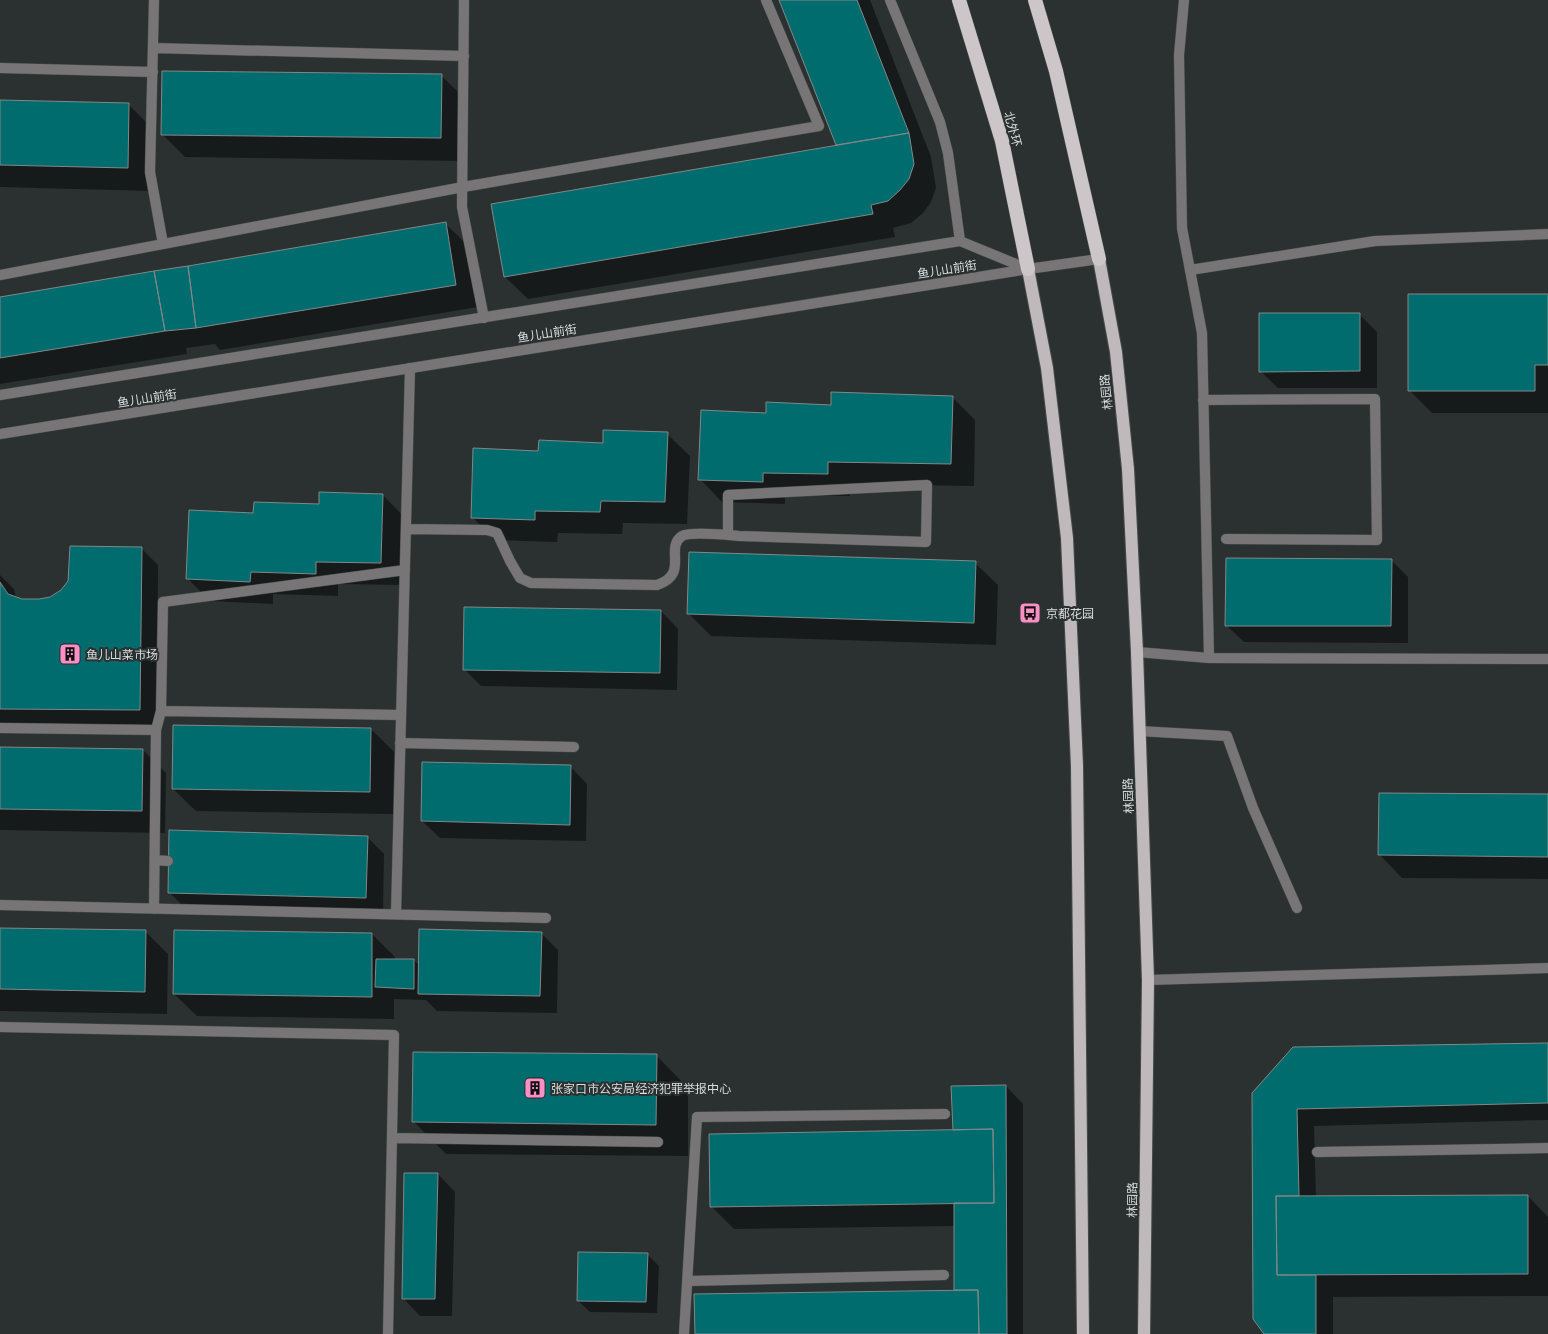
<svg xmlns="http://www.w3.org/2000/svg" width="1548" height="1334" font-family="'Noto Sans','Noto Sans SC',sans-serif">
<rect width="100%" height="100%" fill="#2b3131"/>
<path fill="#0007" d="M 780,0 L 870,0 L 931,157 L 936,188 L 931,202 L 923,213 L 911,223 L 893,228 L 895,237 L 528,299 L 505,277 L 837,146 Z
M 442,76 L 464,98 L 463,161 L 185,157 L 162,134 Z
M 0,102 L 128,104 L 151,127 L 150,191 L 0,187 Z
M 445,223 L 468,246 L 478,307 L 220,350 L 215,344 L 186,348 L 187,354 L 0,384 L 0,298 Z
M 1548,296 L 1548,413 L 1432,413 L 1409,390 Z
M 1359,314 L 1377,332 L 1377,388 L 1278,388 L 1260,371 Z
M 952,397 L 975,420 L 974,486 L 850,484 L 850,496 L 785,495 L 785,504 L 722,502 L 700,479 L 767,414 Z
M 667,434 L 690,456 L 687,524 L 623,523 L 622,534 L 558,533 L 557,542 L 495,540 L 472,517 L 539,453 L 604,444 Z
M 383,495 L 405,518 L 403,585 L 338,584 L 338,596 L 273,594 L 273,604 L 210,601 L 188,579 L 320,506 Z
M 141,548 L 158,565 L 157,726 L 0,725 L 0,575 L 14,589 L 16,598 L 22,600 L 51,598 Z
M 1391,560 L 1408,577 L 1408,643 L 1244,642 L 1226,625 Z
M 975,563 L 998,585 L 996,645 L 711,636 L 689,614 Z
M 661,611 L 678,629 L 677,690 L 481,686 L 464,669 Z
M 371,729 L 394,752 L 393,814 L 196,811 L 173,789 Z
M 0,748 L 143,750 L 166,773 L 165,833 L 0,830 Z
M 570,766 L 587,784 L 586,841 L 440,838 L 422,821 Z
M 1548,796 L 1548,879 L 1402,878 L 1380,855 Z
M 367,837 L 384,854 L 383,915 L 186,909 L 169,892 Z
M 0,929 L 145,931 L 168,954 L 167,1014 L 0,1011 Z
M 541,933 L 558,950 L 557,1013 L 437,1011 L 426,1000 L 394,999 L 394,1019 L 197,1016 L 174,994 L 372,934 L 395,957 L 395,960 L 414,960 L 420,966 Z
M 1548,1044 L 1548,1120 L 1314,1126 L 1316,1197 L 1528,1196 L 1548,1217 L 1548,1296 L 1333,1297 L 1333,1334 L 1266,1334 L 1254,1093 Z
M 656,1055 L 688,1088 L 688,1156 L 446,1154 L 414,1122 Z
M 1006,1086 L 1023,1104 L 1023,1334 L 696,1334 L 958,1291 L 956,1289 L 955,1226 L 734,1229 L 712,1207 L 954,1131 Z
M 438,1174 L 455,1192 L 452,1316 L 420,1316 L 403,1298 Z
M 647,1254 L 659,1266 L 657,1313 L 590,1312 L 578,1301 Z"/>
<path fill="#006c6e" stroke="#818888" d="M 779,0 L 857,0 L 909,133 L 836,145 Z
M 162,71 L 442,74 L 441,138 L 161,135 Z
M 0,100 L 129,103 L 128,168 L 0,165 Z
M 909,133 L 914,164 L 909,179 L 900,190 L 888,201 L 871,205 L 873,214 L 504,277 L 491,204 Z
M 446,222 L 456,285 L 196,328 L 188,266 Z
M 188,266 L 196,328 L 165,331 L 154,271 Z
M 154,271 L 165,331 L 0,358 L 0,297 Z
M 1408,294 L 1548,294 L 1548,365 L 1535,365 L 1535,391 L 1408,391 Z
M 1259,313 L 1360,313 L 1360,371 L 1259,372 Z
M 831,392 L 953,396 L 951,464 L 828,462 L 828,474 L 763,473 L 763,482 L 698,480 L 701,410 L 766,413 L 766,402 L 831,405 Z
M 603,430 L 668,432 L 665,502 L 601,501 L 600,512 L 535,511 L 535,520 L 471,518 L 473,448 L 538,451 L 539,440 L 603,443 Z
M 319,492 L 383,494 L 381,563 L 316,562 L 316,574 L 251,572 L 250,582 L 186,579 L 189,510 L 253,513 L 254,502 L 319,504 Z
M 70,546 L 142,547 L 140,710 L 0,709 L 0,582 L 8,594 L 22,599 L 39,599 L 50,597 L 61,590 L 68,581 Z
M 689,552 L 976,561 L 974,623 L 687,614 Z
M 1226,558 L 1392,559 L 1391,626 L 1225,626 Z
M 464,607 L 661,610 L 660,673 L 463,670 Z
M 173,725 L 371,728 L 370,792 L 172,789 Z
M 0,747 L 143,749 L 142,811 L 0,809 Z
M 422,762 L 571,765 L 570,825 L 421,821 Z
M 1379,793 L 1548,794 L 1548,857 L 1378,855 Z
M 169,830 L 368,836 L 366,898 L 168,893 Z
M 0,928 L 146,930 L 145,992 L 0,989 Z
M 419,929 L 542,932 L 540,996 L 418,994 Z
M 174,930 L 372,933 L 372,997 L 173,994 Z
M 376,959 L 414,959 L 414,989 L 375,987 Z
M 1548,1043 L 1548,1103 L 1297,1109 L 1299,1196 L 1276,1196 L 1277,1275 L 1316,1275 L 1316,1334 L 1264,1334 L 1253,1319 L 1252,1093 L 1293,1047 Z
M 413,1052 L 657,1054 L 656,1125 L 412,1122 Z
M 1006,1085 L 1007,1334 L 979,1334 L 978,1290 L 954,1290 L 954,1203 L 994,1203 L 993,1129 L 953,1130 L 951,1086 Z
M 993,1129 L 994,1203 L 710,1207 L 709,1134 Z
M 404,1173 L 438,1173 L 435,1299 L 402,1299 Z
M 1528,1195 L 1528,1274 L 1277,1275 L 1276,1196 Z
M 578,1252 L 648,1253 L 646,1302 L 577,1301 Z
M 978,1290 L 979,1334 L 695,1334 L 694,1294 Z"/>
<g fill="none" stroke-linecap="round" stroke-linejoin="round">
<g stroke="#474c4c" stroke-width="11">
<path id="service" d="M 890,0 L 940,122 L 948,153 L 960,241 L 1028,269
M 1190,270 L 1375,241 L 1548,234
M 0,395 L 960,241"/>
</g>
<g stroke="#474c4c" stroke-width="11">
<path id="minor" d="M 154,0 L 150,172 L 163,244
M 464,0 L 462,207 L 484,318
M 153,48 L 464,56
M 0,68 L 153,72
M 0,275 L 463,187 L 819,126 L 766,0
M 1203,400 L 1375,399 L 1377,540 L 1226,539
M 406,529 L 487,530 L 497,533 L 510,561 L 520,578 L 531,583 L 657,585 C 690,574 664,548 682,536 C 691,531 727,535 739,536 C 801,538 864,540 926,542 L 927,485 L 728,495 L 728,535
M 1137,652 L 1209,658 L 1202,333 L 1182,228 L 1179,55 L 1184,0
M 1209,658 L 1548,659
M 401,715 L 161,711 L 163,602 L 405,570
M 0,728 L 156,730 L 161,711
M 1139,731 L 1227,736 L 1253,808 L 1297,908
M 400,743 L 574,747
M 155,860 L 168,861
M 0,905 L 546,918
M 154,909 L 156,730
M 396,914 L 410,368
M 0,1027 L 394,1035 L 388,1334
M 392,1138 L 658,1142
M 1317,1152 L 1548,1148
M 688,1281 L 944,1275
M 684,1334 L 697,1117 L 945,1114"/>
</g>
<g stroke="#474c4c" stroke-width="11">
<path id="tertiary" d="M 0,434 L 1028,269 L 1099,259
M 1148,980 L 1548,968"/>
</g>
<g stroke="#474c4c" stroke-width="14">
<path id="primary" d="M 1099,259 L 1116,352 L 1128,469 L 1137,652 L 1148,980 L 1144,1334
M 1028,269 L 1047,368 L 1067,538 L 1077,766 L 1083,1334"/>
</g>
<g stroke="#474c4c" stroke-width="15">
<path id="trunk" d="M 959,0 L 1002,141 L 1028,269
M 1035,0 L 1056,71 L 1099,259"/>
</g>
<use href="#service" stroke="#777576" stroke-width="10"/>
<use href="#minor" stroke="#777576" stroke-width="10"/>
<use href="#tertiary" stroke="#777576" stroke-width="10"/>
<use href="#primary" stroke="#bfb9bb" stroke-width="12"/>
<use href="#trunk" stroke="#cdc6c9" stroke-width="14"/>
</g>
<defs>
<g id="bus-square" transform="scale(1.125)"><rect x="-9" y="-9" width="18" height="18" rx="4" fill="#fb8fc6" stroke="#2b3131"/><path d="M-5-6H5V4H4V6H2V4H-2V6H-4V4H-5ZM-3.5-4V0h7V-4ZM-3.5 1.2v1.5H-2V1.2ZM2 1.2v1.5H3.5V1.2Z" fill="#111"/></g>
<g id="building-square" transform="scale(1.125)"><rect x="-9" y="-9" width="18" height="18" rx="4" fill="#fb8fc6" stroke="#2b3131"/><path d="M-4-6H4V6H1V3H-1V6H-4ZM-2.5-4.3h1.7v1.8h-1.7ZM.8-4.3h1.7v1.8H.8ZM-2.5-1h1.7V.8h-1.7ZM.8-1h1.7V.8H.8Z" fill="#111"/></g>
</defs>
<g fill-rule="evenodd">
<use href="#bus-square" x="1030" y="613"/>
<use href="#building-square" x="70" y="654"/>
<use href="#building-square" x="535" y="1088"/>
</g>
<g text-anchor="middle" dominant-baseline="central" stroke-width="4" stroke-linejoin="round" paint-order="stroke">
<g font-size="12" fill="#d8dcdc" stroke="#2b3131">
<text transform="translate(1013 129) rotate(75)">北外环</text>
<text transform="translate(947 269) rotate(-9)">鱼儿山前街</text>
<text transform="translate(547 333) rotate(-9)">鱼儿山前街</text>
<text transform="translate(1106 392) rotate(-96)">林园路</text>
<text transform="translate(147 398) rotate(-9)">鱼儿山前街</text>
<text transform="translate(1128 796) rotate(-92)">林园路</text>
<text transform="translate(1132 1200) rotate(-89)">林园路</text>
</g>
<g font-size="12" fill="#d8dcdc" stroke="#2b3131" text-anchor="start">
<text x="1046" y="613">京都花园</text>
<text x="86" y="654">鱼儿山菜市场</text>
<text x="551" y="1088">张家口市公安局经济犯罪举报中心</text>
</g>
</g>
</svg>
